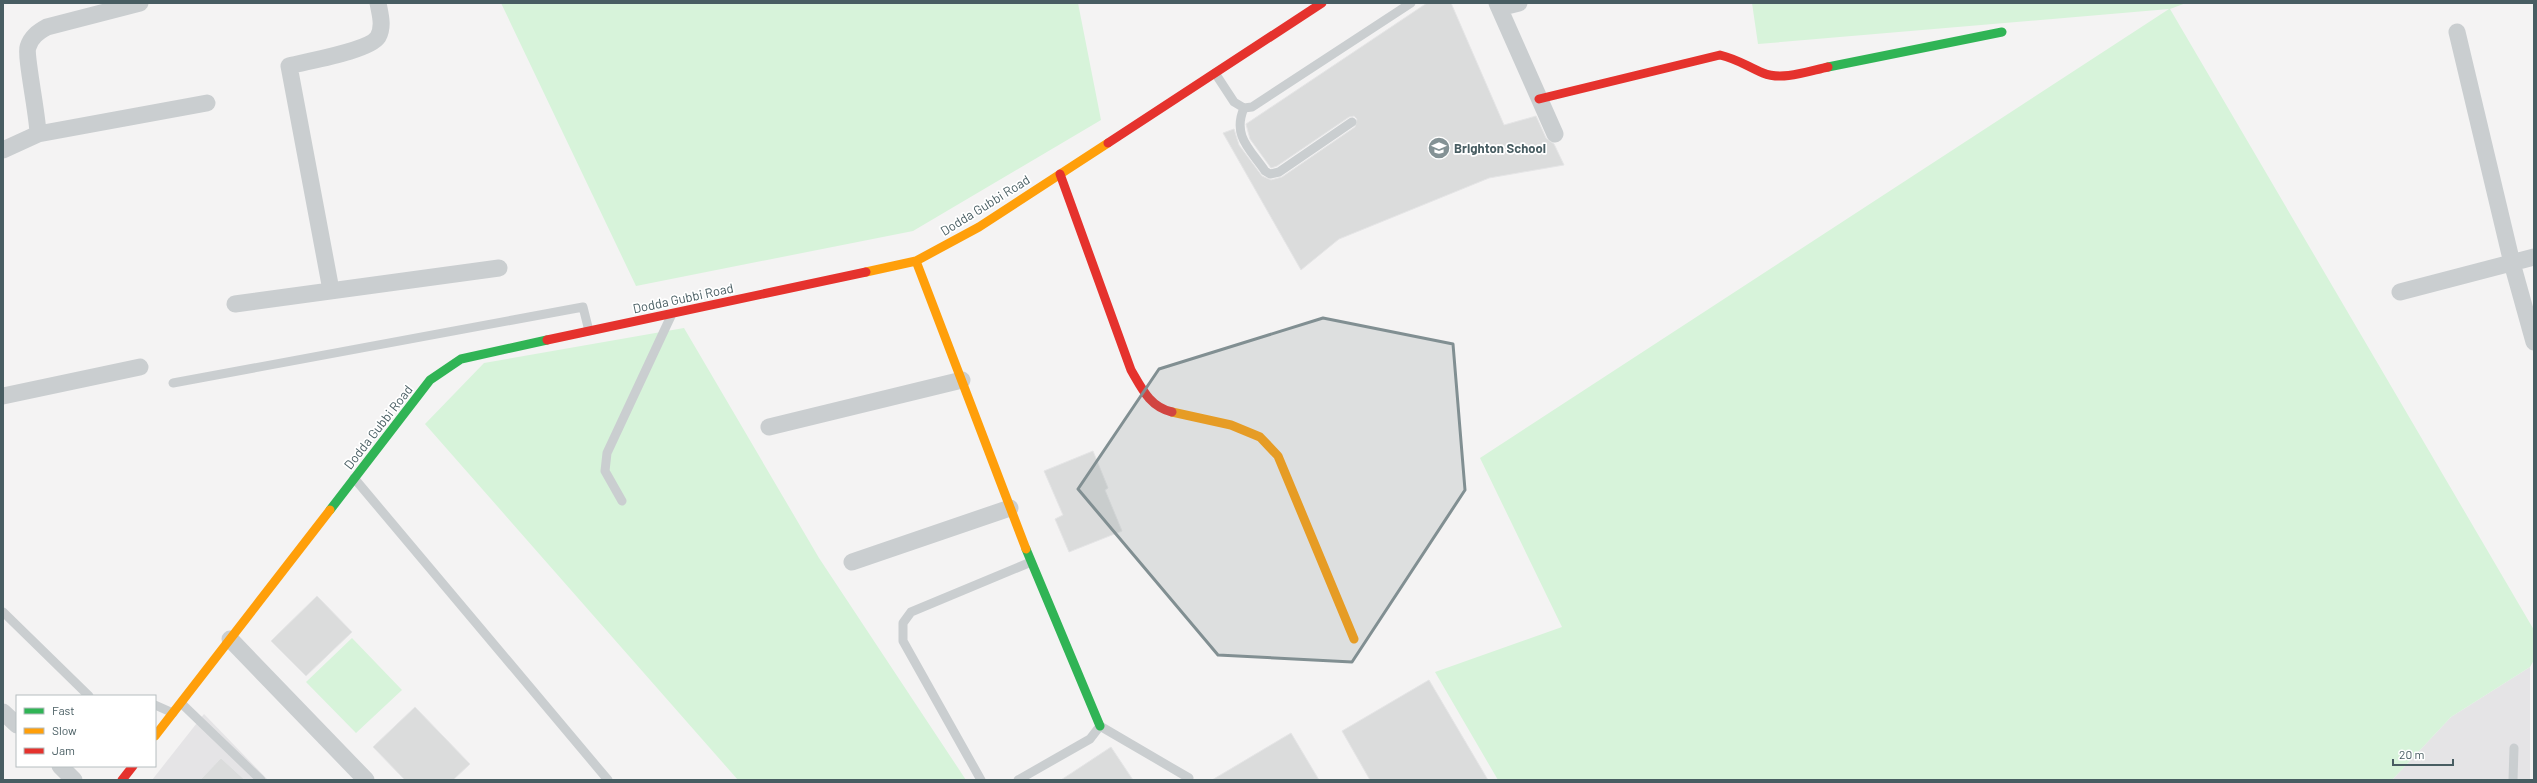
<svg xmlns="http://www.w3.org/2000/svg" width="2537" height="783" font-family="Barlow,sans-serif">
<rect width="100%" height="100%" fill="#f4f3f3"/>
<path fill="#e5e4e6" d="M 2530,667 L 2530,780 L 2392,780 L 2451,717 Z
M 204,714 L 268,780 L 152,780 Z"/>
<path fill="#d7f3da" d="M 501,3 L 1078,3 L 1101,120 L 913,231 L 636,286 Z
M 1752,3 L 2186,3 L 2170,9 L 2534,630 L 2534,660 L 2530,667 L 2451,717 L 2392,780 L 1498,780 L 1435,672 L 1562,627 L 1480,458 L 2169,9 L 1758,44 Z
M 684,328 L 819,558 L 966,780 L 738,780 L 425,424 L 484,363 Z
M 352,638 L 402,690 L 356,733 L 306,682 Z"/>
<path fill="#dbdcdc" stroke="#e5e5e6" d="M 1427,3 L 1451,3 L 1504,125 L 1536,116 L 1546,138 L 1554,144 L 1564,165 L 1489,178 L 1339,239 L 1301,270 L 1223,133 L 1234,129 L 1239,145 L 1262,176 L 1271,180 L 1282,177 L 1355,127 L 1357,119 L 1354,116 L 1349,117 L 1277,166 L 1271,168 L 1250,139 L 1246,124 Z
M 1093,451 L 1108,488 L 1105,490 L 1122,531 L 1069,552 L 1055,519 L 1063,515 L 1044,471 Z
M 317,596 L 352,632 L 306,676 L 271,641 Z
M 1429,680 L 1488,780 L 1370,780 L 1342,731 Z
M 415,707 L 470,764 L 453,780 L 405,780 L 373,747 Z
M 1291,733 L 1319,780 L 1212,780 Z
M 1111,747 L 1133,780 L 1061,780 Z
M 221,758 L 245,780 L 200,780 Z"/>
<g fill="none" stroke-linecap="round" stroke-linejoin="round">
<path stroke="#caced0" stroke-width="9" d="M 1215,73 L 1234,102 L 1244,108 L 1252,107 L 1411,3
M 1244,108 C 1232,136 1250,149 1265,171 L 1270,174 L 1279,172 L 1352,122
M 173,383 L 583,307 L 589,331
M 354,478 L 608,780
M 622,501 L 605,471 L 607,453 L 671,316
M 3,612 L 89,696
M 181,703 L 261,780
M 155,705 L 173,713
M 981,780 L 903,641 L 903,623 L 911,612 L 1031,562
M 1018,780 L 1090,739 L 1100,726 L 1189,778
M 2513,780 L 2514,748"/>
<path stroke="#caced0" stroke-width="17" d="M 1497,3 L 1555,134
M 1499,8 L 1519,3
M 2457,32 L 2512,263 L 2534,342
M 38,134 L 207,103
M 3,150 L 38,134 C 38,117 25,55 28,47 C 31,37 38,32 47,27 L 140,3
M 331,290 L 289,66 C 307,61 369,51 378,37 C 384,26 380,14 378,3
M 2400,292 L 2534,257
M 235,304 L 499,268
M 3,396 L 140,367
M 769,427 L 962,380
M 852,562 L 1010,508
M 230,639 L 366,780
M 3,712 L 17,725
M 60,766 L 74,780"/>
<path stroke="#30b455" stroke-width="9" d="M 1828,67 L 2002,32
M 330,510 L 430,380 L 461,359 L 547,340
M 1026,549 L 1100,726"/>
<path stroke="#ff9f0a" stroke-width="9" d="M 916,261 L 1026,549
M 866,272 L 916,261 L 979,227 L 1108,143
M 1172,412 L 1231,425 L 1260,437 L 1278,456 L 1354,639
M 155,736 L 330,510"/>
<path stroke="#e5322d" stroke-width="9" d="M 1539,99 L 1720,55 C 1740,60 1746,66 1763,73 C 1782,81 1809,71 1828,67
M 1108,143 L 1322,3
M 1060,174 L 1131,370 C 1142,389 1150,407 1172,412
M 547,340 L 866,272
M 122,780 L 133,766"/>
</g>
<path fill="#818f92" fill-opacity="0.2" stroke="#818f92" stroke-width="3" stroke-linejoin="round" d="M 1323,318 L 1453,344 L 1465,490 L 1352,662 L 1218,655 L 1078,489 L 1159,369 Z"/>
<defs>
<g id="school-disc" transform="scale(1.15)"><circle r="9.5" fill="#849295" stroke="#fff"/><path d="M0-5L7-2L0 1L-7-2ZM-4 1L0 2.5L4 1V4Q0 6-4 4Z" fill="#fff"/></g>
</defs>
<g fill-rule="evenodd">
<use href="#school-disc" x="1439" y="148"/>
</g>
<g text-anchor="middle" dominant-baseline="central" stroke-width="3.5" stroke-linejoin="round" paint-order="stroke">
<g font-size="13" font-weight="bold" fill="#485d62" stroke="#fff" text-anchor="start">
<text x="1454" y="148">Brighton School</text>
</g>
<g font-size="13" fill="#485d62" stroke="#fff">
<text transform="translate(985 205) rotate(-32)">Dodda Gubbi Road</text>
<text transform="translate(683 298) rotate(-12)">Dodda Gubbi Road</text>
<text transform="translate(378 427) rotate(-52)">Dodda Gubbi Road</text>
</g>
</g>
<rect width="2537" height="783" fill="none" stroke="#485d62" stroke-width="8"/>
<rect x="16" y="695" width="140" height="72" fill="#ffffff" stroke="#b6bec0"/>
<rect x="24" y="708" width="20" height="6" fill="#30b455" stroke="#b6bec0"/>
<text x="52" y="715" font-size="12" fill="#485d62">Fast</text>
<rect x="24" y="728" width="20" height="6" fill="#ff9f0a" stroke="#b6bec0"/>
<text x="52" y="735" font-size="12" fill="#485d62">Slow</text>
<rect x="24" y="748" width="20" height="6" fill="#e5322d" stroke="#b6bec0"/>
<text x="52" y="755" font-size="12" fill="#485d62">Jam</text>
<path d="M2393 759v6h60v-6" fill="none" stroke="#485d62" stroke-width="2"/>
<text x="2399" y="759" font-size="12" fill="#485d62" stroke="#ffffff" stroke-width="3" paint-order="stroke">20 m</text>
</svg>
